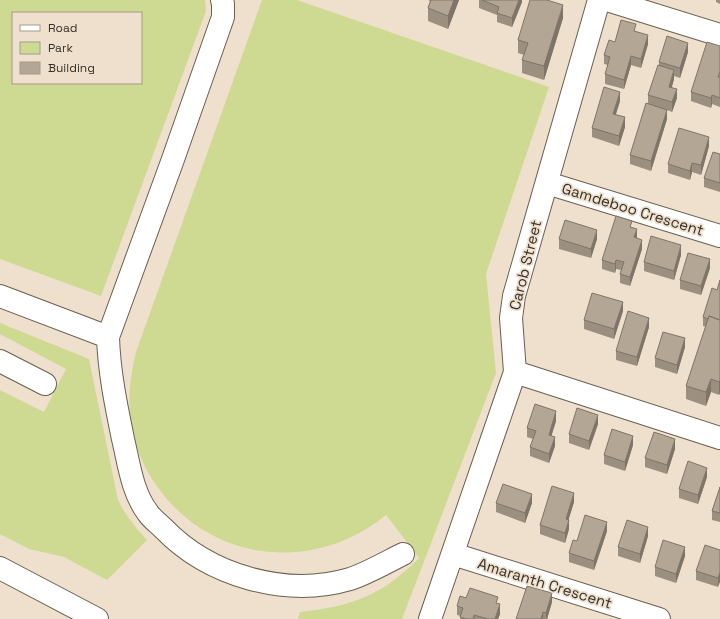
<svg xmlns="http://www.w3.org/2000/svg" width="720" height="619" font-family="'Space Grotesk',sans-serif">
<rect width="100%" height="100%" fill="#eee0cd"/>
<path fill="#ceda91" fill-rule="evenodd" d="M 0,0 L 205,0 L 206,11 L 101,296 L 0,259 ZM 13,13 L 141,13 L 141,83 L 13,83 Z
M 262,0 L 297,0 L 549,87 L 486,274 L 496,373 L 402,619 L 298,619 L 300,612 C 353,606 381,596 419,558 L 386,515 C 314,574 210,563 156,485 C 142,465 132,440 130,415 C 128,393 131,373 136,352 Z
M 0,323 L 89,359 L 118,500 C 125,515 135,527 147,540 L 107,580 L 64,557 L 29,549 L 0,534 L 0,390 L 44,412 L 66,369 L 0,334 Z"/>
<g fill="none" stroke-linecap="round" stroke-linejoin="round">
<g stroke="#6b5f4f" stroke-width="24">
<path id="minor" d="M 222,0 L 223,4 L 223,17 L 172,162 L 108,337 C 109,371 116,405 123,439 C 129,464 132,492 148,513 C 152,519 158,523 163,528 C 209,576 286,598 350,579 C 366,574 387,562 403,554
M 607,0 L 720,35
M 547,183 L 720,236
M 0,296 L 108,337
M 0,361 L 45,384
M 515,372 L 720,438
M 453,554 L 659,619
M 0,568 L 97,619
M 430,619 L 515,372 L 511,318 L 514,296 L 599,0"/>
</g>
<use href="#minor" stroke="#fff" stroke-width="22"/>
</g>
<path fill="#9b8f80" d="M 428,0 L 459,0 L 448,29 L 428,21 L 428,8 L 430,1 Z
M 479,0 L 522,0 L 522,2 L 512,27 L 497,22 L 497,15 L 479,8 Z
M 716,0 L 720,0 L 720,4 L 716,2 Z
M 563,18 L 544,80 L 522,73 L 522,60 L 524,55 L 518,53 L 518,40 Z
M 636,31 L 648,44 L 641,68 L 631,65 L 624,89 L 605,84 L 605,74 L 608,65 L 604,64 L 604,55 L 615,42 Z
M 720,46 L 720,107 L 712,104 L 711,108 L 691,101 L 691,92 Z
M 688,52 L 680,78 L 674,76 L 674,79 L 672,87 L 677,98 L 672,112 L 667,110 L 667,119 L 651,171 L 630,164 L 630,155 L 648,104 L 648,95 L 659,65 L 659,62 Z
M 620,101 L 616,114 L 625,127 L 619,146 L 592,137 L 592,128 Z
M 709,146 L 701,175 L 692,172 L 690,180 L 668,173 L 668,164 Z
M 720,154 L 720,192 L 704,187 L 704,178 Z
M 632,227 L 642,249 L 630,286 L 620,283 L 620,274 L 621,270 L 616,269 L 615,273 L 602,269 L 602,260 Z
M 559,239 L 597,239 L 591,258 L 559,249 Z
M 681,255 L 674,280 L 644,271 L 644,262 Z
M 710,268 L 701,295 L 680,289 L 680,280 Z
M 720,280 L 720,393 L 719,395 L 711,392 L 706,406 L 686,399 L 686,386 L 706,327 L 703,326 L 703,317 L 717,290 Z
M 623,311 L 614,339 L 584,329 L 584,320 Z
M 649,327 L 637,366 L 616,360 L 616,351 Z
M 685,347 L 677,374 L 655,367 L 655,358 Z
M 556,421 L 551,436 L 555,446 L 549,463 L 530,456 L 530,447 L 533,439 L 527,437 L 527,428 Z
M 598,424 L 589,450 L 569,443 L 569,434 Z
M 633,445 L 625,471 L 604,464 L 604,455 Z
M 675,449 L 667,474 L 645,467 L 645,458 Z
M 707,477 L 698,504 L 679,498 L 679,489 Z
M 720,487 L 720,522 L 712,520 L 712,511 Z
M 574,502 L 568,520 L 569,529 L 565,543 L 540,534 L 540,525 Z
M 496,503 L 532,503 L 525,523 L 496,512 Z
M 607,531 L 594,570 L 569,562 L 569,553 L 577,541 Z
M 648,536 L 640,563 L 618,556 L 618,547 Z
M 720,550 L 718,587 L 696,580 L 696,571 Z
M 685,556 L 676,583 L 655,576 L 655,567 Z
M 466,598 L 498,604 L 500,614 L 498,619 L 460,619 L 461,616 L 457,615 L 457,606 Z
M 552,602 L 547,619 L 516,619 Z"/>
<path fill="#7e7468" d="M 454,0 L 459,0 L 448,29 L 448,16 Z
M 519,0 L 522,0 L 522,2 L 512,27 L 512,18 Z
M 563,5 L 563,18 L 544,80 L 544,66 Z
M 648,35 L 648,44 L 641,68 L 641,59 Z
M 688,43 L 688,52 L 680,78 L 680,68 Z
M 631,56 L 631,65 L 624,89 L 624,80 Z
M 674,70 L 674,79 L 669,96 L 669,87 Z
M 677,89 L 677,98 L 672,112 L 672,102 Z
M 620,92 L 620,101 L 613,123 L 613,114 Z
M 712,95 L 712,104 L 711,108 L 711,98 Z
M 667,110 L 667,119 L 651,171 L 651,161 Z
M 625,117 L 625,127 L 619,146 L 619,136 Z
M 709,137 L 709,146 L 701,175 L 701,165 Z
M 692,163 L 692,172 L 690,180 L 690,171 Z
M 637,229 L 637,238 L 634,237 Z
M 597,230 L 597,239 L 591,258 L 591,249 Z
M 642,240 L 642,249 L 630,286 L 630,277 Z
M 681,245 L 681,255 L 674,280 L 674,271 Z
M 710,259 L 710,268 L 701,295 L 701,286 Z
M 616,260 L 616,269 L 615,273 L 615,264 Z
M 623,302 L 623,311 L 614,339 L 614,329 Z
M 649,318 L 649,327 L 637,366 L 637,357 Z
M 685,338 L 685,347 L 677,374 L 677,365 Z
M 711,379 L 711,392 L 706,406 L 706,392 Z
M 720,380 L 720,393 L 719,395 L 719,382 Z
M 556,411 L 556,421 L 549,444 L 549,435 Z
M 598,415 L 598,424 L 589,450 L 589,441 Z
M 633,436 L 633,445 L 625,471 L 625,462 Z
M 555,437 L 555,446 L 549,463 L 549,454 Z
M 675,439 L 675,449 L 667,474 L 667,465 Z
M 707,468 L 707,477 L 698,504 L 698,495 Z
M 574,493 L 574,502 L 566,528 L 566,519 Z
M 532,494 L 532,503 L 525,523 L 525,513 Z
M 569,520 L 569,529 L 565,543 L 565,533 Z
M 607,522 L 607,531 L 594,570 L 594,561 Z
M 648,527 L 648,536 L 640,563 L 640,554 Z
M 685,547 L 685,556 L 676,583 L 676,574 Z
M 720,572 L 720,582 L 718,587 L 718,578 Z
M 552,593 L 552,602 L 547,619 L 546,619 L 546,613 Z
M 500,604 L 500,614 L 498,619 L 495,619 Z
M 543,612 L 543,619 L 541,619 Z"/>
<path fill="#b4a695" stroke="#7e7468" d="M 431,0 L 454,0 L 448,16 L 428,8 Z
M 482,0 L 519,0 L 512,18 L 497,13 L 499,7 Z
M 530,0 L 547,0 L 563,5 L 544,66 L 522,60 L 528,43 L 518,40 Z
M 621,20 L 636,24 L 634,31 L 648,35 L 641,59 L 631,56 L 624,80 L 605,74 L 610,57 L 604,55 L 609,40 L 615,42 Z
M 667,36 L 688,43 L 680,68 L 659,62 Z
M 707,42 L 720,46 L 720,71 L 718,77 L 720,77 L 720,98 L 712,95 L 711,98 L 691,92 Z
M 658,65 L 674,70 L 669,87 L 677,89 L 672,102 L 648,95 Z
M 604,87 L 620,92 L 613,114 L 625,117 L 619,136 L 592,128 Z
M 646,103 L 667,110 L 651,161 L 630,155 Z
M 679,128 L 709,137 L 701,165 L 692,163 L 690,171 L 668,164 Z
M 713,152 L 720,154 L 720,183 L 704,178 Z
M 616,216 L 632,221 L 630,227 L 637,229 L 634,237 L 642,240 L 630,277 L 620,274 L 624,262 L 616,260 L 615,264 L 602,260 Z
M 565,220 L 597,230 L 591,249 L 559,239 Z
M 651,236 L 681,245 L 674,271 L 644,262 Z
M 688,253 L 710,259 L 701,286 L 680,280 Z
M 720,280 L 720,320 L 709,316 L 708,319 L 703,317 L 712,288 L 717,290 Z
M 592,293 L 623,302 L 614,329 L 584,320 Z
M 628,311 L 649,318 L 637,357 L 616,351 Z
M 709,316 L 720,320 L 720,380 L 719,382 L 711,379 L 706,392 L 686,386 Z
M 663,332 L 685,338 L 677,365 L 655,358 Z
M 535,404 L 556,411 L 549,435 L 555,437 L 549,454 L 530,447 L 536,431 L 527,428 Z
M 577,408 L 598,415 L 589,441 L 569,434 Z
M 612,429 L 633,436 L 625,462 L 604,455 Z
M 654,432 L 675,439 L 667,465 L 645,458 Z
M 688,461 L 707,468 L 698,495 L 679,489 Z
M 503,484 L 532,494 L 525,513 L 496,503 Z
M 552,486 L 574,493 L 566,519 L 569,520 L 565,533 L 540,525 Z
M 720,487 L 720,513 L 712,511 Z
M 585,515 L 607,522 L 594,561 L 569,553 L 573,540 L 577,541 Z
M 627,520 L 648,527 L 640,554 L 618,547 Z
M 663,540 L 685,547 L 676,574 L 655,567 Z
M 705,545 L 720,550 L 720,572 L 718,578 L 696,571 Z
M 527,586 L 552,593 L 546,613 L 543,612 L 541,619 L 516,619 Z
M 470,588 L 498,597 L 496,603 L 500,604 L 495,619 L 488,619 L 474,615 L 473,619 L 467,619 L 460,617 L 463,608 L 457,606 L 460,596 L 466,598 Z"/>
<g text-anchor="middle" dominant-baseline="central" stroke-width="3.5" stroke-linejoin="round" paint-order="stroke">
<g font-size="15" fill="#363029" stroke="#eee0cd">
<text transform="translate(633 209) rotate(17)">Gamdeboo Crescent</text>
<text transform="translate(525 265) rotate(-76)">Carob Street</text>
<text transform="translate(545 583) rotate(17)">Amaranth Crescent</text>
</g>
</g>
<rect x="12" y="12" width="130" height="72" fill="#eee0cd" stroke="#a49a8b"/>
<rect x="20" y="25" width="20" height="6" fill="#ffffff" stroke="#a49a8b"/>
<text x="48" y="32" font-size="12" fill="#363029">Road</text>
<rect x="20" y="42" width="20" height="12" fill="#ceda91" stroke="#a49a8b"/>
<text x="48" y="52" font-size="12" fill="#363029">Park</text>
<rect x="20" y="62" width="20" height="12" fill="#b4a695" stroke="#a49a8b"/>
<text x="48" y="72" font-size="12" fill="#363029">Building</text>
</svg>
